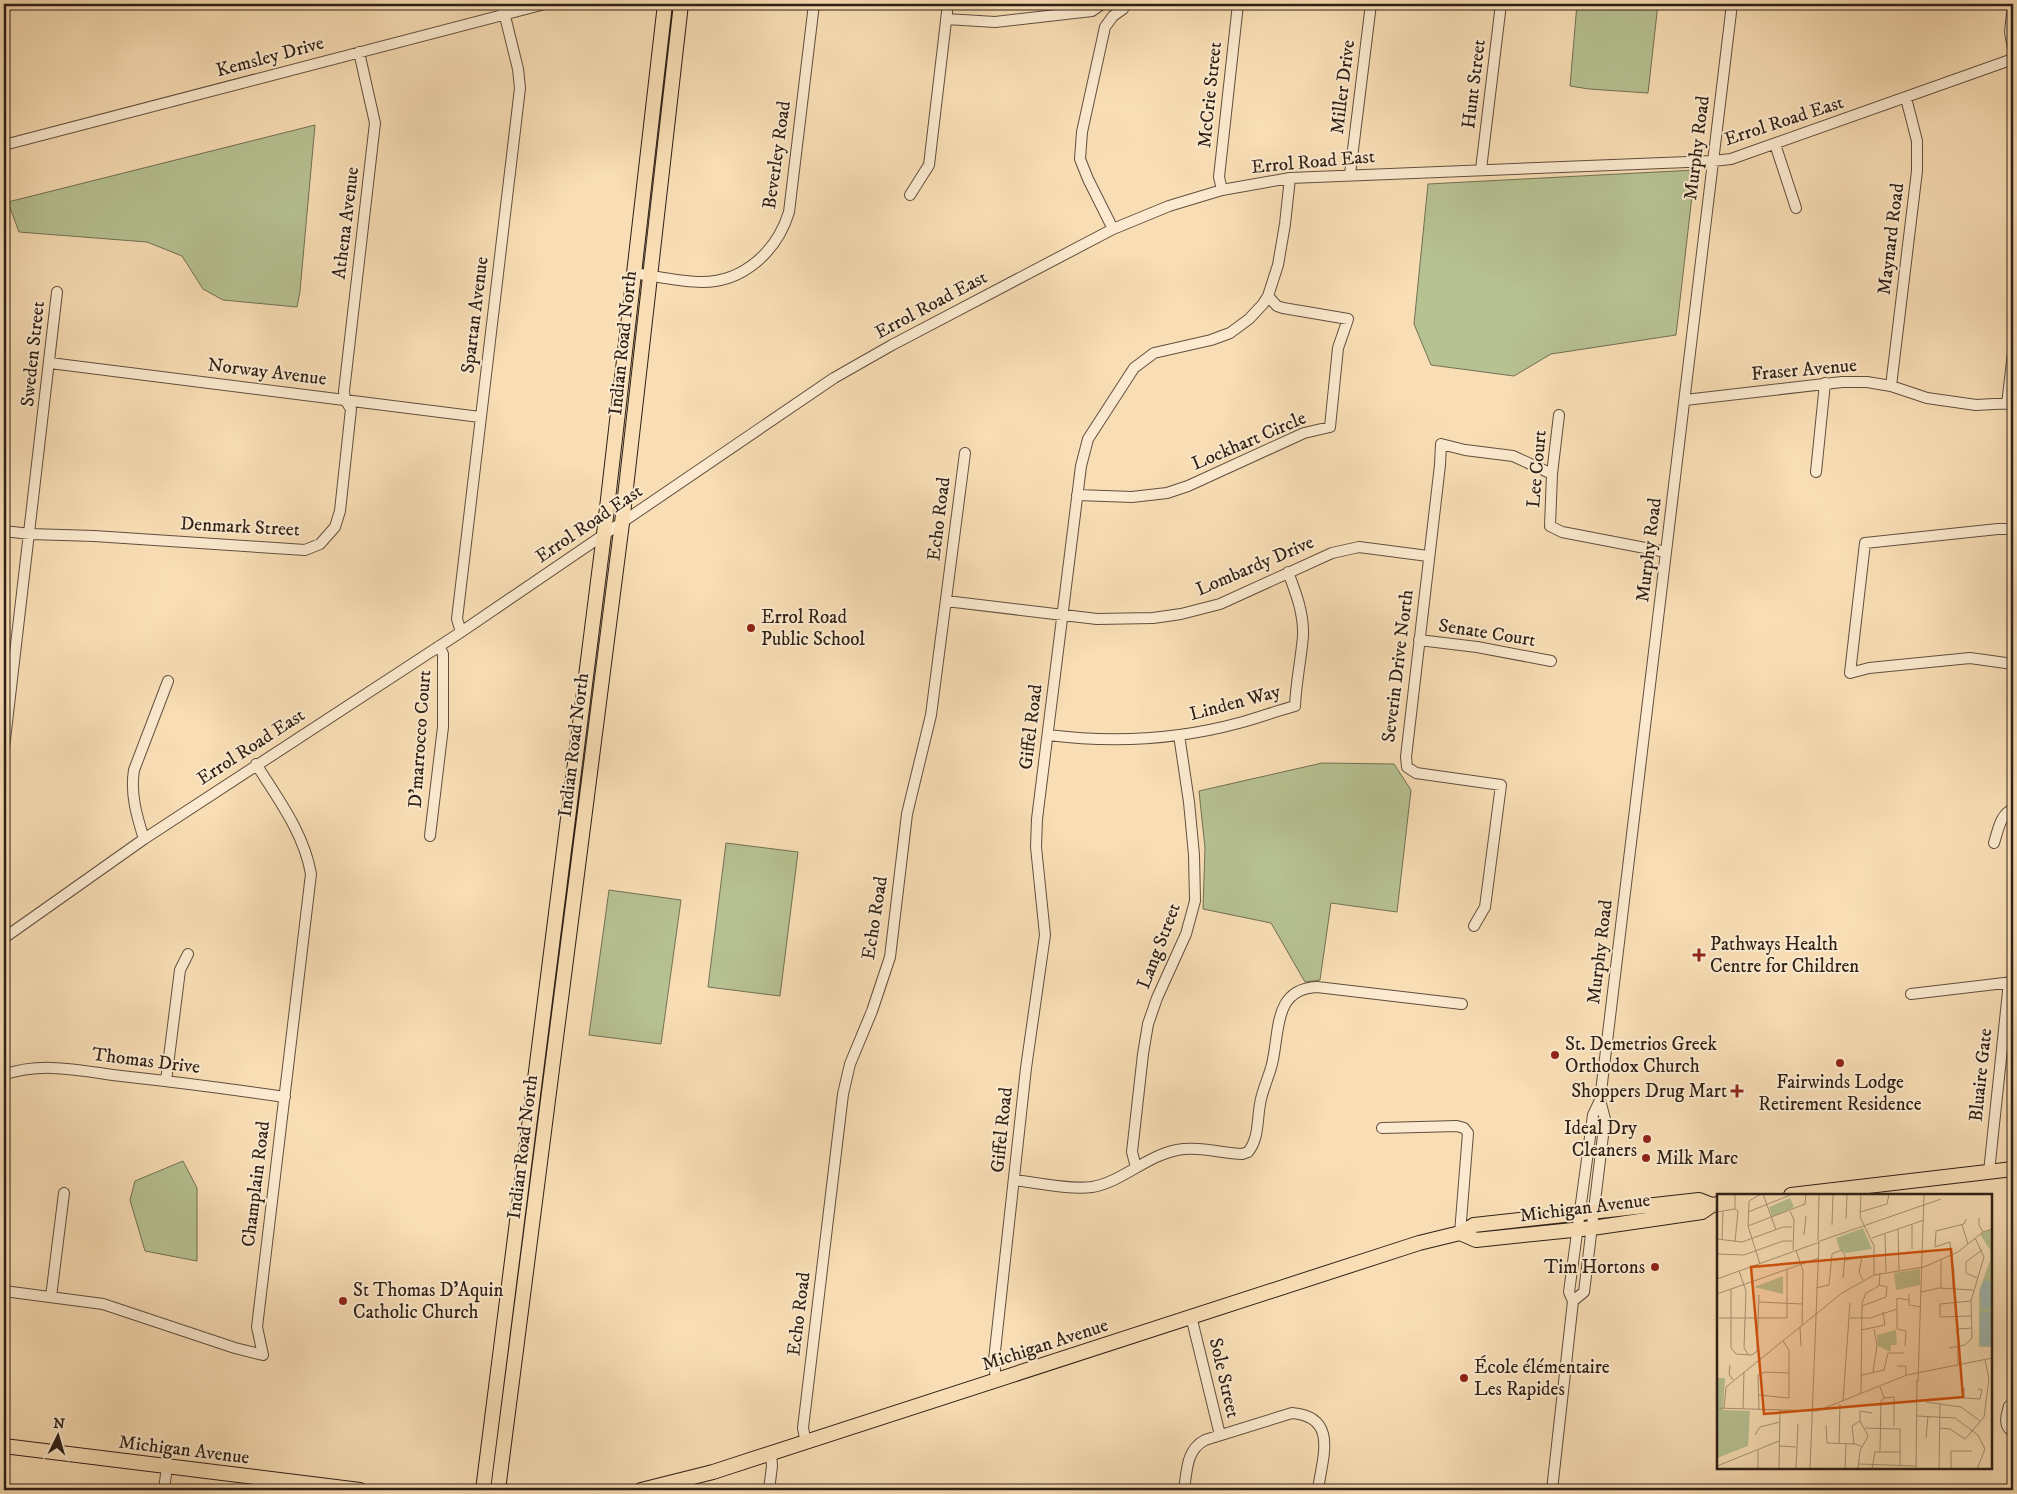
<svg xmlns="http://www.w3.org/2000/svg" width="2017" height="1494" font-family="'IM FELL DW Pica',serif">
<rect width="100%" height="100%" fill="#f9deb5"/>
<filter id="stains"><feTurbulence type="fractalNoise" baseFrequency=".004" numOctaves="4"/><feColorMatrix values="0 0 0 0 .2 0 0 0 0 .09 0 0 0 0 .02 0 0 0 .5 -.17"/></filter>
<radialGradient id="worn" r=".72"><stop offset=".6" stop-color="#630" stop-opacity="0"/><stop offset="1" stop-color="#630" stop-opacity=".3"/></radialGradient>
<path fill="#b7c293" stroke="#727054" d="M 1577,4 L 1658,4 L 1648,93 L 1589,89 L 1570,86 Z
M 315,125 L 300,291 L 297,307 L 223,300 L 203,289 L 182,256 L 147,242 L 19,232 L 8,202 Z
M 1695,170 L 1676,335 L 1551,354 L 1514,376 L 1431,365 L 1414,324 L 1428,184 Z
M 1322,763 L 1394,764 L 1411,790 L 1397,912 L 1331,903 L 1320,980 L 1305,982 L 1271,923 L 1203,909 L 1205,848 L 1199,791 Z
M 726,843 L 798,852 L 780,996 L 708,987 Z
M 609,890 L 681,900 L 661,1044 L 589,1035 Z
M 183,1161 L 197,1188 L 197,1261 L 145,1251 L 130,1200 L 135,1181 Z"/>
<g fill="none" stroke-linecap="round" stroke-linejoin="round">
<g stroke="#614f3e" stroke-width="12">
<path id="minor" d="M 2013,4 L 2010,32 L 2013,49
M 946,19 L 995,22 L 1092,11 L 1102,4
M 1775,144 L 1796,208
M 4,145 L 545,4
M 1481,169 L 1501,4
M 1350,174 L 1371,4
M 1222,190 L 1219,177 L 1238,4
M 910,195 L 929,165 L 948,4
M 1113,229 L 1088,179 L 1080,159 L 1082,132 L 1105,27 L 1113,16 L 1123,9 L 1124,4
M 633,273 C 656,276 679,282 702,282 C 744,282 777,251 789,212 L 814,4
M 50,363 L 480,417
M 1891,386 L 1917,171 L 1917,141 L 1906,98
M 1685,400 L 1842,382 L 1867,382 L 1891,386 L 1927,398 L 1976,405 L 2013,403
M 2007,404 L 2013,353
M 1559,415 L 1552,474 L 1550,526 L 1562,532 L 1666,552
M 1816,472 L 1825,383
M 1077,495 L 1132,497 L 1167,493 L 1188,486 L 1304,433 L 1330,427 L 1338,348 L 1348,319 L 1283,308 L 1277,306 L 1268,296
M 2013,529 L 1998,529 L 1865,543 L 1850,673 L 1869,668 L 1970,658 L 2013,664
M 4,531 L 30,534 L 94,536 L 305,550 L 320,544 L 335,527 L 340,511 L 351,409 L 345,400 L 344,391 L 375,123 L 359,52
M 946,601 L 1097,619 L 1153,618 L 1181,614 L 1220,604 L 1332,553 L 1359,547 L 1428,556
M 461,632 L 457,619 L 520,88 L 518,69 L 502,4
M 1419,640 L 1477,647 L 1551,661
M 1048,735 C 1112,743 1176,740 1239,723 C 1258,718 1276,711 1295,706 C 1296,682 1301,660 1303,636 C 1304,614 1296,593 1288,572
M 4,748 L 57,292
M 430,836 L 443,727 L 443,654 L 439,646
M 144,839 C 137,817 130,794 134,770 L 168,681
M 1994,843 C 1998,831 2000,814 2013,809
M 1474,926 L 1485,907 L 1501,785 L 1416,773 L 1407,767 L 1406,757 L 1440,465 L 1441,444 L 1465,450 L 1513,456 L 1552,474
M 4,938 L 144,839 L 461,632 L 834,378 L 892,345 L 1113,229 L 1169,206 L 1222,190 L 1290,178 L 1713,161 L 1731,159 L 2013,59
M 1911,994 L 2013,982
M 4,1075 C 41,1061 82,1071 121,1076 C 176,1082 230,1089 285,1097
M 166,1081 L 180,970 L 188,954
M 1382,1128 L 1457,1126 L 1464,1128 L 1468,1133 L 1460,1233
M 1136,1167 L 1132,1152 L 1143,1054 L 1148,1024 L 1157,998 L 1186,934 L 1195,901 L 1194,855 L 1189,802 L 1179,735
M 1989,1172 L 2009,982
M 1015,1180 C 1037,1183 1071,1190 1092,1187 C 1122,1182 1146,1156 1177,1150 C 1197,1146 1221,1153 1242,1154 L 1248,1152 C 1259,1139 1257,1120 1260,1104 C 1262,1090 1269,1077 1272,1064 C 1280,1031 1273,989 1317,987 L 1462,1004
M 4,1291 L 103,1304 L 235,1348 L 263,1355 L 257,1327 L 311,874 C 304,833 278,799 256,764
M 51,1297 L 64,1193
M 1573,1301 L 1584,1292 L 1605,1119 L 1600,1100
M 1191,1316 L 1220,1435
M 996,1381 L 994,1360 L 1026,1068 L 1045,935 L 1036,847 L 1037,819 L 1081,466 L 1088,439 L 1134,368 L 1154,353 L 1211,340 L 1230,333 L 1249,319 L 1263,304 L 1268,296 L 1278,265 L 1285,224 L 1290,178
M 2013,1404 L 2009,1406 C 2006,1416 2003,1426 2013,1432
M 806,1443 L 803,1428 L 843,1094 L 850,1064 L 872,1011 L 890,957 L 907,814 L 931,715 L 965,453
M 164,1490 L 167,1466
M 769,1490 L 772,1466 L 771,1454
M 1184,1490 C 1187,1471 1186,1450 1205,1440 L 1292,1413 C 1339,1417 1322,1458 1318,1490
M 1552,1490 L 1573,1301 L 1569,1292 L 1593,1115 L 1600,1100 L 1732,4"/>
</g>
<g stroke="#2e1f16" stroke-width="16">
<path id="major" d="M 1791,1195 L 2013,1169
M 1460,1233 L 1476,1240 L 1592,1228 L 1702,1212 L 1712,1205
M 4,1446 L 360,1490
M 483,1490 L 604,534 L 665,4
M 498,1490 L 622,523 L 681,4
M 641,1490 L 713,1472 L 1419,1243 L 1460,1233 L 1474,1225 L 1699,1200 L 1712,1205 L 1718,1204"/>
</g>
<use href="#minor" stroke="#fbeacf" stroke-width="10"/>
<use href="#major" stroke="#f9deb5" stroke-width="14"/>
</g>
<g fill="#8f2418" stroke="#fbeacf" stroke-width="2">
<circle cx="751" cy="628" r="5"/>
<path d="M1696.5 947.5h5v5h5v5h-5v5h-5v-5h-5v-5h5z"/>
<circle cx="1555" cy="1055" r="5"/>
<circle cx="1840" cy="1063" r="5"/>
<path d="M1734.5 1083.5h5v5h5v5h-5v5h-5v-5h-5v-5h5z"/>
<circle cx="1647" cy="1139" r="5"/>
<circle cx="1646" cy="1158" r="5"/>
<circle cx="1655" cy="1267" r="5"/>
<circle cx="343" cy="1301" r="5"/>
<circle cx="1464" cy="1378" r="5"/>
</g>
<g text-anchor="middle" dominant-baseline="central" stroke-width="4" stroke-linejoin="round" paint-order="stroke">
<g font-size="19" fill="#2e1f16" stroke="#fbeacf">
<text transform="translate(270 57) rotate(-15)">Kemsley Drive</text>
<text transform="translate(1474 84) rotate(-83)">Hunt Street</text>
<text transform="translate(1343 87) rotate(-83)">Miller Drive</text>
<text transform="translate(1210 95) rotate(-84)">McCrie Street</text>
<text transform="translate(1784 121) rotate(-18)">Errol Road East</text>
<text transform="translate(1697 148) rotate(-83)">Murphy Road</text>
<text transform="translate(777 155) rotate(-82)">Beverley Road</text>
<text transform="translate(1313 162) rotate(-5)">Errol Road East</text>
<text transform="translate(346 223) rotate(-83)">Athena Avenue</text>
<text transform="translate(1891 239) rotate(-83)">Maynard Road</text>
<text transform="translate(931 305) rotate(-28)">Errol Road East</text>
<text transform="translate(475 315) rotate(-83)">Spartan Avenue</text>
<text transform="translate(623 343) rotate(-84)">Indian Road North</text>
<text transform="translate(33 354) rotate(-84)">Sweden Street</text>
<text transform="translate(1804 370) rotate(-5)">Fraser Avenue</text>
<text transform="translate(267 372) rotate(7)">Norway Avenue</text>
<text transform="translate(1249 441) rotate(-23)">Lockhart Circle</text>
<text transform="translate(1537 469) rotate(-85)">Lee Court</text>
<text transform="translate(939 519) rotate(-83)">Echo Road</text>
<text transform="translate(589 524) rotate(-34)">Errol Road East</text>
<text transform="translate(240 527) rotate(3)">Denmark Street</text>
<text transform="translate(1649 550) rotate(-83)">Murphy Road</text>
<text transform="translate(1255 566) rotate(-23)">Lombardy Drive</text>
<text transform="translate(1487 633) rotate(9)">Senate Court</text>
<text transform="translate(1398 666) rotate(-83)">Severin Drive North</text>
<text transform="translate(1235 703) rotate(-15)">Linden Way</text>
<text transform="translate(1031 727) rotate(-83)">Giffel Road</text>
<text transform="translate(420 739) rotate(-86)">D'marrocco Court</text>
<text transform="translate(574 745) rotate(-83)">Indian Road North</text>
<text transform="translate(251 747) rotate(-33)">Errol Road East</text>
<text transform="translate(875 918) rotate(-81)">Echo Road</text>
<text transform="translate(1159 946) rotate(-69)">Lang Street</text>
<text transform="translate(1600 952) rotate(-83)">Murphy Road</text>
<text transform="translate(146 1061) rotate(7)">Thomas Drive</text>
<text transform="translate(1981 1075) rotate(-84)">Bluaire Gate</text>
<text transform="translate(1002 1130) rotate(-84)">Giffel Road</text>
<text transform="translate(523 1147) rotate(-83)">Indian Road North</text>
<text transform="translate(256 1184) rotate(-83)">Champlain Road</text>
<text transform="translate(1585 1208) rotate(-7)">Michigan Avenue</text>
<text transform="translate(799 1314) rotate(-83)">Echo Road</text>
<text transform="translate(1045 1345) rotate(-18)">Michigan Avenue</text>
<text transform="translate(1224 1378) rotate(77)">Sole Street</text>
<text transform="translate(184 1450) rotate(7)">Michigan Avenue</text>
</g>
<g font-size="19" fill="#2e1f16" stroke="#fbeacf" text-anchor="start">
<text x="761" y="617">Errol Road<tspan x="761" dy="22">Public School</tspan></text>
<text x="1710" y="944">Pathways Health<tspan x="1710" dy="22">Centre for Children</tspan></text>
<text x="1565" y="1044">St. Demetrios Greek<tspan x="1565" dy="22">Orthodox Church</tspan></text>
<text x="1840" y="1082" text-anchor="middle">Fairwinds Lodge<tspan x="1840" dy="22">Retirement Residence</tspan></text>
<text x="1727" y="1091" text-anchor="end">Shoppers Drug Mart</text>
<text x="1637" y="1128" text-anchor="end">Ideal Dry<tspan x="1637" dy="22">Cleaners</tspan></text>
<text x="1656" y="1158">Milk Marc</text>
<text x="1645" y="1267" text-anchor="end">Tim Hortons</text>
<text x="353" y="1290">St Thomas D'Aquin<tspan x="353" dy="22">Catholic Church</tspan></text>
<text x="1474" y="1367">École élémentaire<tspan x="1474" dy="22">Les Rapides</tspan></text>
</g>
</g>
<g transform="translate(1717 1194)">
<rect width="275" height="275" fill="#f9deb5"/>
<path d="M 73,4 L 77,13 L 55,23 L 52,13 ZM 146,34 L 155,55 L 129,59 L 123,56 L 119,44 ZM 275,35 L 275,153 L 262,153 L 262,97 L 273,67 L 273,56 L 263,40 ZM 203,75 L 203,91 L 179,96 L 177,79 ZM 66,82 L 66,100 L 37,93 ZM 179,136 L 180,151 L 174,151 L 173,158 L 161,152 L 160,141 ZM 0,184 L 8,184 L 6,216 L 33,217 L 31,252 L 0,264 Z" fill="#b7c293"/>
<path d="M 267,86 L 275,88 L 275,109 L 272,115 L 265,116 L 263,96 ZM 275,117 L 275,152 L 263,151 L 263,119 Z" fill="#a0bbb5"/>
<path fill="none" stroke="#a89275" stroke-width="1" d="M 46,0 L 59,36M 144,0 L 143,23 L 157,52 L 157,81M 73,17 L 77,26 L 76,56M 0,18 L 18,15M 31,18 L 76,0M 143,18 L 170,10 L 172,0M 262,24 L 262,31 L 266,38M 129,25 L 130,0M 115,31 L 116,0M 245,31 L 251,50M 31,32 L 88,10 L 89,0M 181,35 L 182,77M 168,40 L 169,78M 87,41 L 89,22M 155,44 L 207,26M 0,45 L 25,48 L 66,33 L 75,33M 5,46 L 6,17M 101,47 L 102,0M 103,47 L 224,5M 18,48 L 21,17 L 18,15 L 18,0M 195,55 L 195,30M 79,56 L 86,77 L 85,131M 0,60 L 27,61 L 66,47 L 75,47M 234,61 L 233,48 L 218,53 L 219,37 L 247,30 L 249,25M 128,66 L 145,63 L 142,78 L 146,86M 224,66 L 224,94M 43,70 L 31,32 L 32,7 L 44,0M 22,77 L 29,97 L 27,154 L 31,160M 260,84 L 249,79 L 249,68 L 265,56M 0,85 L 100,49M 99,94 L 112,91 L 115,60 L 124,56 L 128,61 L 126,84M 14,95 L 14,154 L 19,160 L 35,161 L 40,157 L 42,101M 236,95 L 237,74M 204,98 L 222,94 L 256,96M 0,100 L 102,64M 192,100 L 192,111 L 204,113M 42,108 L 85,110M 145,112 L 169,103 L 170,93 L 162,91M 0,114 L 0,171M 254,122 L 223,123 L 223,110 L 254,107M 2,124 L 70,124 L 70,75M 133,124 L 153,124 L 180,115M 83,133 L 84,152M 144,136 L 168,131 L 166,118M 239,139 L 241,135 L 255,134M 188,152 L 189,137 L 180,135 L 180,104 L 192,106M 232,154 L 248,151 L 255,144 L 254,107 L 267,63 L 258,44M 241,170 L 241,153M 13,171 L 12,180 L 16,186M 180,172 L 189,172 L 189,181M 156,178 L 160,151 L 157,135M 145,181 L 167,176 L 171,159 L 187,159M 201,188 L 207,0M 246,197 L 247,194 L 247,204 L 263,205 L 265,196 L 261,195M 144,199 L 145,109 L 149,99 L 162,92 L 163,79M 41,201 L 72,204 L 72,156 L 66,147M 167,204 L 177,203 L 177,232M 126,207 L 133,109M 209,208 L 244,213 L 263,227M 0,214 L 100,217 L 190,181 L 275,164M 7,214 L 9,193 L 125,99 L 157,81 L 207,73 L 241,58 L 266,38 L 275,35M 26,214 L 27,178M 42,215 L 41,181 L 48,178 L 72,179M 200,222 L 238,224 L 261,241 L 268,255 L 260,275M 109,231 L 110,249 L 139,250 L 145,253M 148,234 L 183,235 L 183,271M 223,234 L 233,235 L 248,245 L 267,223 L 272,185 L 268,166M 38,241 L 43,233 L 63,228M 209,244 L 211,222M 122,249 L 123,210M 137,250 L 135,232 L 143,227M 62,252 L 79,253M 163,257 L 164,207 L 167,204 L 163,193M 142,270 L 199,272M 0,272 L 62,247M 41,275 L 41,256M 62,275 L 63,216M 79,275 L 81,230M 93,275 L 102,47 L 101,50M 128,275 L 129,250M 141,275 L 143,257 L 151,242 L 143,227 L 143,217 L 155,219M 155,275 L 158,258 L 184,258M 199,275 L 200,186M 222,275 L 223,210M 234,275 L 234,257 L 255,257"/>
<path fill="#d5530d" fill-opacity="0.15" stroke="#d5530d" stroke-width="2.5" d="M 234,55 L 246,203 L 47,220 L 34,73 Z"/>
<rect width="275" height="275" fill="none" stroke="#2e1f16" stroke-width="2.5"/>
</g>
<rect width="2017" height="1494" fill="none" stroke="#f9deb5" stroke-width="20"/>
<rect x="5" y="5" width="2007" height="1484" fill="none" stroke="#2e1f16" stroke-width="2.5"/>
<rect x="10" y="10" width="1997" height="1474" fill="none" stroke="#2e1f16"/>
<g transform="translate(58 1436) rotate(5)" stroke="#fbeacf" stroke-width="4" paint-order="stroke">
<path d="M0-4L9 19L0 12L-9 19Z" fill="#2e1f16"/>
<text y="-8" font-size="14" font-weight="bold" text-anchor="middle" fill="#2e1f16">N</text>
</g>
<rect width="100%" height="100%" filter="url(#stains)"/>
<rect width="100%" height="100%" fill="url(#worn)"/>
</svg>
